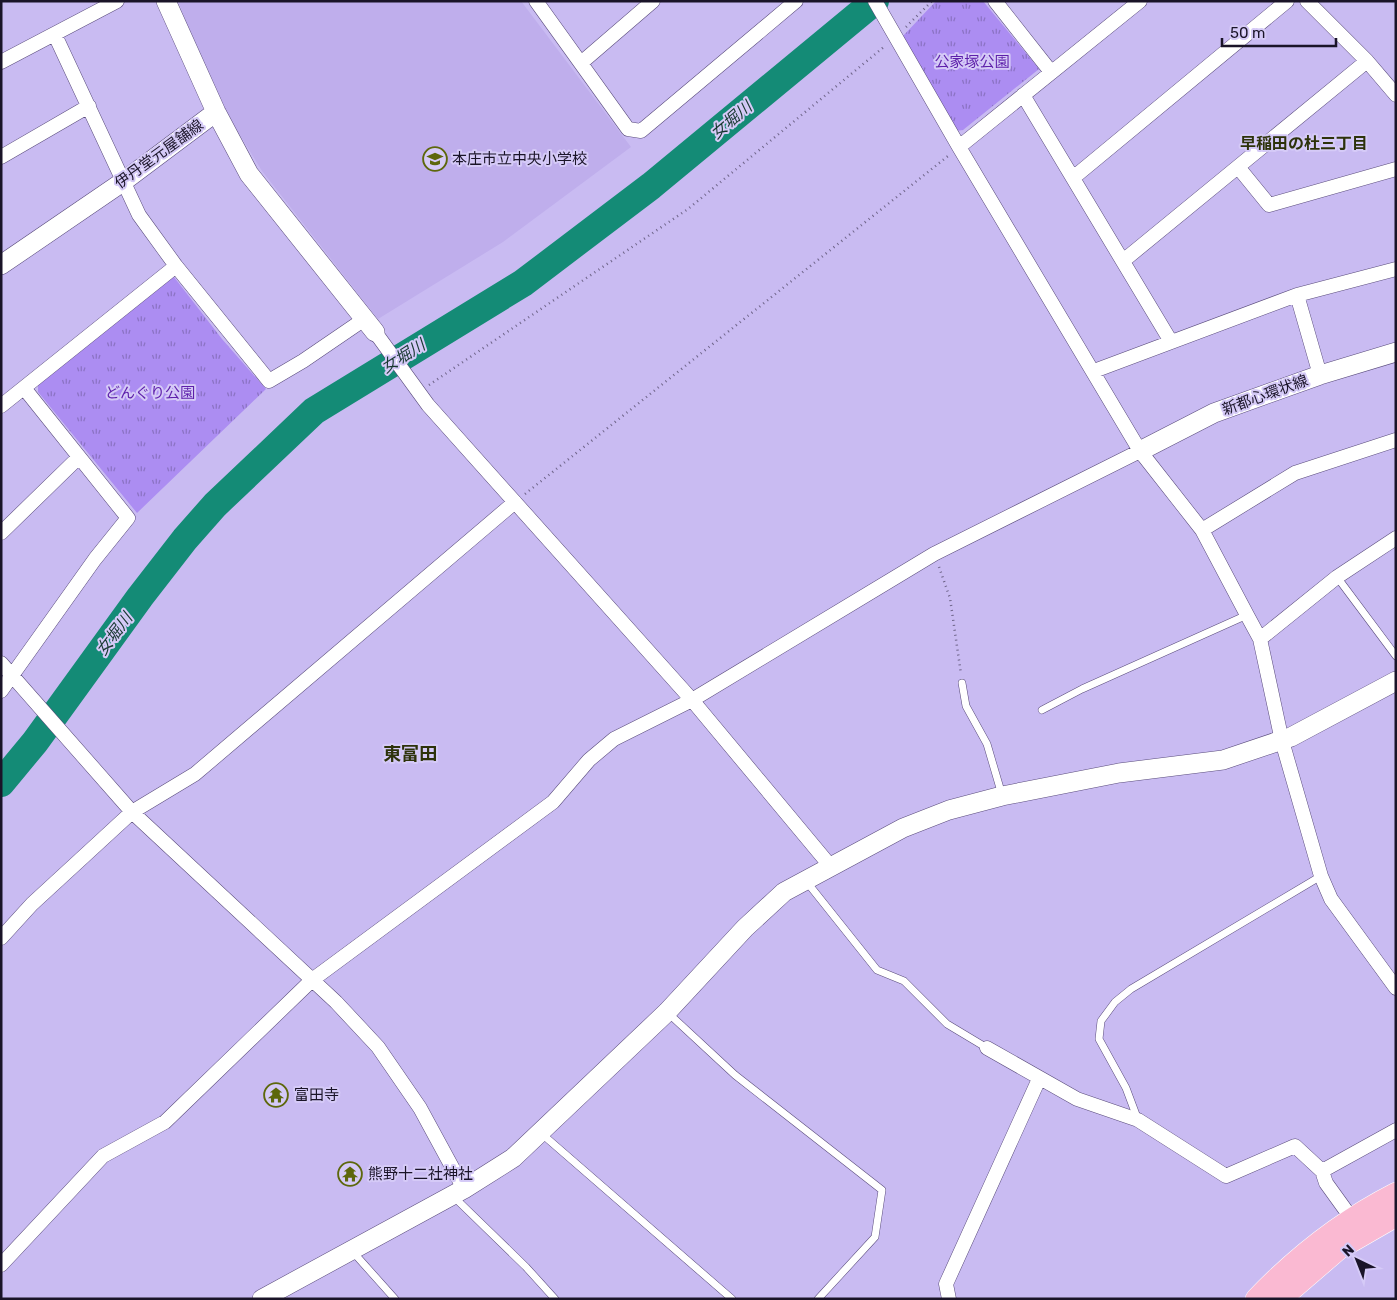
<svg xmlns="http://www.w3.org/2000/svg" width="1397" height="1300" font-family="Rubik,'Noto Sans JP',sans-serif">
<defs>
<pattern id="park-tufts" width="24" height="20" patternUnits="userSpaceOnUse" patternTransform="scale(1.25)"><rect width="24" height="20" fill="#ac8df2"/><path d="M3 7l-1-3M5 7V3M7 7l1-3M15 17l-1-3M17 17v-4M19 17l1-3" fill="none" stroke="#8b72c4"/></pattern>
</defs>
<rect width="100%" height="100%" fill="#c9bbf2"/>
<path fill="#bfaeec" d="M 178,1 L 521,1 L 631,147 L 503,242 L 378,319 L 262,171 L 214,93 Z"/>
<path fill="url(#park-tufts)" d="M 936,1 L 983,1 L 1039,69 L 963,130 L 956,131 L 903,36 Z
M 174,277 L 222,339 L 266,389 L 137,513 L 38,392 L 38,385 L 170,278 Z"/>
<g fill="none" stroke-linecap="round" stroke-linejoin="round">
<path stroke="#148b76" stroke-width="28" d="M 1,783 L 35,742 L 140,597 L 185,539 L 215,505 L 314,411 L 523,283 L 651,186 L 875,1"/>
<g stroke="#5a4c7c" stroke-width="8">
<path id="lane" d="M 1337,577 L 1396,656
M 962,683 L 966,706 L 987,744 L 1002,795
M 1042,710 L 1082,689 L 1247,615
M 806,881 L 877,970 L 904,981 L 947,1024 L 987,1048
M 667,1012 L 735,1075 L 882,1190 L 875,1237 L 818,1299
M 1138,1120 L 1126,1088 L 1099,1039 L 1101,1021 L 1115,1002 L 1131,989 L 1321,876
M 542,1134 L 732,1299
M 454,1197 L 526,1267 L 555,1299
M 353,1252 L 395,1299"/>
</g>
<g stroke="#5a4c7c" stroke-width="15">
<path id="street" d="M 536,1 L 628,129 L 641,131 L 796,1
M 875,1 L 959,147 L 1140,451 L 1202,530 L 1247,615 L 1260,639 L 1282,741 L 1321,876 L 1331,899 L 1396,988
M 995,1 L 1051,72
M 1307,1 L 1367,61 L 1396,95
M 55,35 L 139,215 L 176,266 L 269,381 L 303,361 L 366,318
M 1,62 L 117,1
M 581,63 L 653,1
M 1023,95 L 1170,340
M 959,147 L 1140,1
M 1,157 L 89,106
M 1238,167 L 1269,205 L 1396,169
M 1073,178 L 1287,1
M 1123,261 L 1367,61
M 1297,295 L 1320,375
M 375,332 L 428,405 L 692,700 L 832,868
M 1094,371 L 1297,295 L 1396,269
M 1,406 L 176,266
M 1202,530 L 1295,473 L 1396,440
M 1,533 L 79,457
M 1260,639 L 1337,577 L 1396,538
M 1,663 L 132,812 L 336,1002 L 378,1047 L 420,1108 L 464,1189
M 1,691 L 95,559 L 128,518 L 24,388
M 1,938 L 32,904 L 132,812 L 195,774 L 515,502
M 987,1048 L 1077,1099 L 1138,1120 L 1226,1176 L 1295,1146 L 1322,1171 L 1326,1183 L 1352,1219
M 1322,1171 L 1396,1130
M 1,1265 L 103,1156 L 165,1122 L 312,980 L 553,802 L 589,760 L 614,739 L 692,700 L 934,554 L 1140,451
M 949,1299 L 946,1284 L 1039,1079"/>
</g>
<g stroke="#5a4c7c" stroke-width="20">
<path id="secondary" d="M 166,1 L 216,112 L 249,174 L 375,332
M 1,265 L 124,181 L 216,112
M 1140,451 L 1214,413 L 1320,375 L 1396,352
M 262,1299 L 464,1189 L 513,1158 L 667,1012 L 745,928 L 784,892 L 903,828 L 949,810 L 1002,796 L 1119,773 L 1223,760 L 1291,737 L 1396,681"/>
</g>
<g stroke="#fff" stroke-width="22">
<path id="primary" d="M 1256,1299 C 1297,1256 1343,1220 1396,1193
M 1281,1299 L 1339,1249 L 1396,1216"/>
</g>
<path stroke="#6f658a" stroke-width="2.5" stroke-dasharray="1 4" stroke-linecap="butt" d="M 906,27 L 932,1
M 429,385 L 688,209 L 885,46
M 525,494 L 948,156
M 939,567 L 950,598 L 961,674"/>
<use href="#lane" stroke="#fff" stroke-width="7"/>
<use href="#street" stroke="#fff" stroke-width="14"/>
<use href="#secondary" stroke="#fff" stroke-width="19"/>
<use href="#primary" stroke="#fab9d2" stroke-width="21"/>
</g>
<defs>
<g id="school-ring" transform="scale(1.25)"><circle r="9.5" fill="#d5caf7" stroke="#5d670b" stroke-width="1.5"/><path d="M0-5L7-2L0 1L-7-2ZM-4 1L0 2.5L4 1V4Q0 6-4 4Z" fill="#5d670b"/></g>
<g id="temple-ring" transform="scale(1.25)"><circle r="9.5" fill="#d5caf7" stroke="#5d670b" stroke-width="1.5"/><path d="M0-6L5-2H3V0L6.5 2.5H4V6H1.5V3h-3V6H-4V2.5H-6.5L-3 0V-2H-5Z" fill="#5d670b"/></g>
</defs>
<g fill-rule="evenodd">
<use href="#school-ring" x="435" y="159"/>
<use href="#temple-ring" x="276" y="1095"/>
<use href="#temple-ring" x="350" y="1174"/>
</g>
<g text-anchor="middle" dominant-baseline="central" stroke-width="4" stroke-linejoin="round" paint-order="stroke">
<g font-size="15" fill="#5d1faa" stroke="#d5caf7">
<text x="972" y="62">公家塚公園</text>
<text x="150" y="393">どんぐり公園</text>
</g>
<g font-size="15" fill="#1a1428" stroke="#d5caf7">
<text transform="translate(159 154) rotate(-36)">伊丹堂元屋舗線</text>
<text transform="translate(1265 395) rotate(-20)">新都心環状線</text>
</g>
<g font-size="15" fill="#1a1428" stroke="#d5caf7" text-anchor="start">
<text x="452" y="159">本庄市立中央小学校</text>
<text x="294" y="1095">富田寺</text>
<text x="368" y="1174">熊野十二社神社</text>
</g>
<g font-size="16" font-style="italic" fill="#183831" stroke="#d5caf7">
<text transform="translate(731 120) rotate(-40)">女堀川</text>
<text transform="translate(403 356) rotate(-32)">女堀川</text>
<text transform="translate(114 634) rotate(-53)">女堀川</text>
</g>
<g font-size="16" font-weight="bold" fill="#2d320a" stroke="#d5caf7">
<text x="1304" y="143">早稲田の杜三丁目</text>
</g>
<g font-size="18" font-weight="bold" fill="#2d320a" stroke="#d5caf7">
<text x="410" y="754">東富田</text>
</g>
</g>
<rect width="1397" height="1300" fill="none" stroke="#1a1428" stroke-width="5"/>
<g transform="translate(1357 1260) rotate(317)" stroke="#d5caf7" stroke-width="4" paint-order="stroke">
<path d="M0-4L9 19L0 12L-9 19Z" fill="#1a1428"/>
<text y="-8" font-size="14" font-weight="bold" text-anchor="middle" fill="#1a1428">N</text>
</g>
<path d="M1222 38v8h114v-8" fill="none" stroke="#1a1428" stroke-width="2.5"/>
<text x="1230" y="38" font-size="15" fill="#1a1428" stroke="#d5caf7" stroke-width="4" paint-order="stroke">50 m</text>
</svg>
